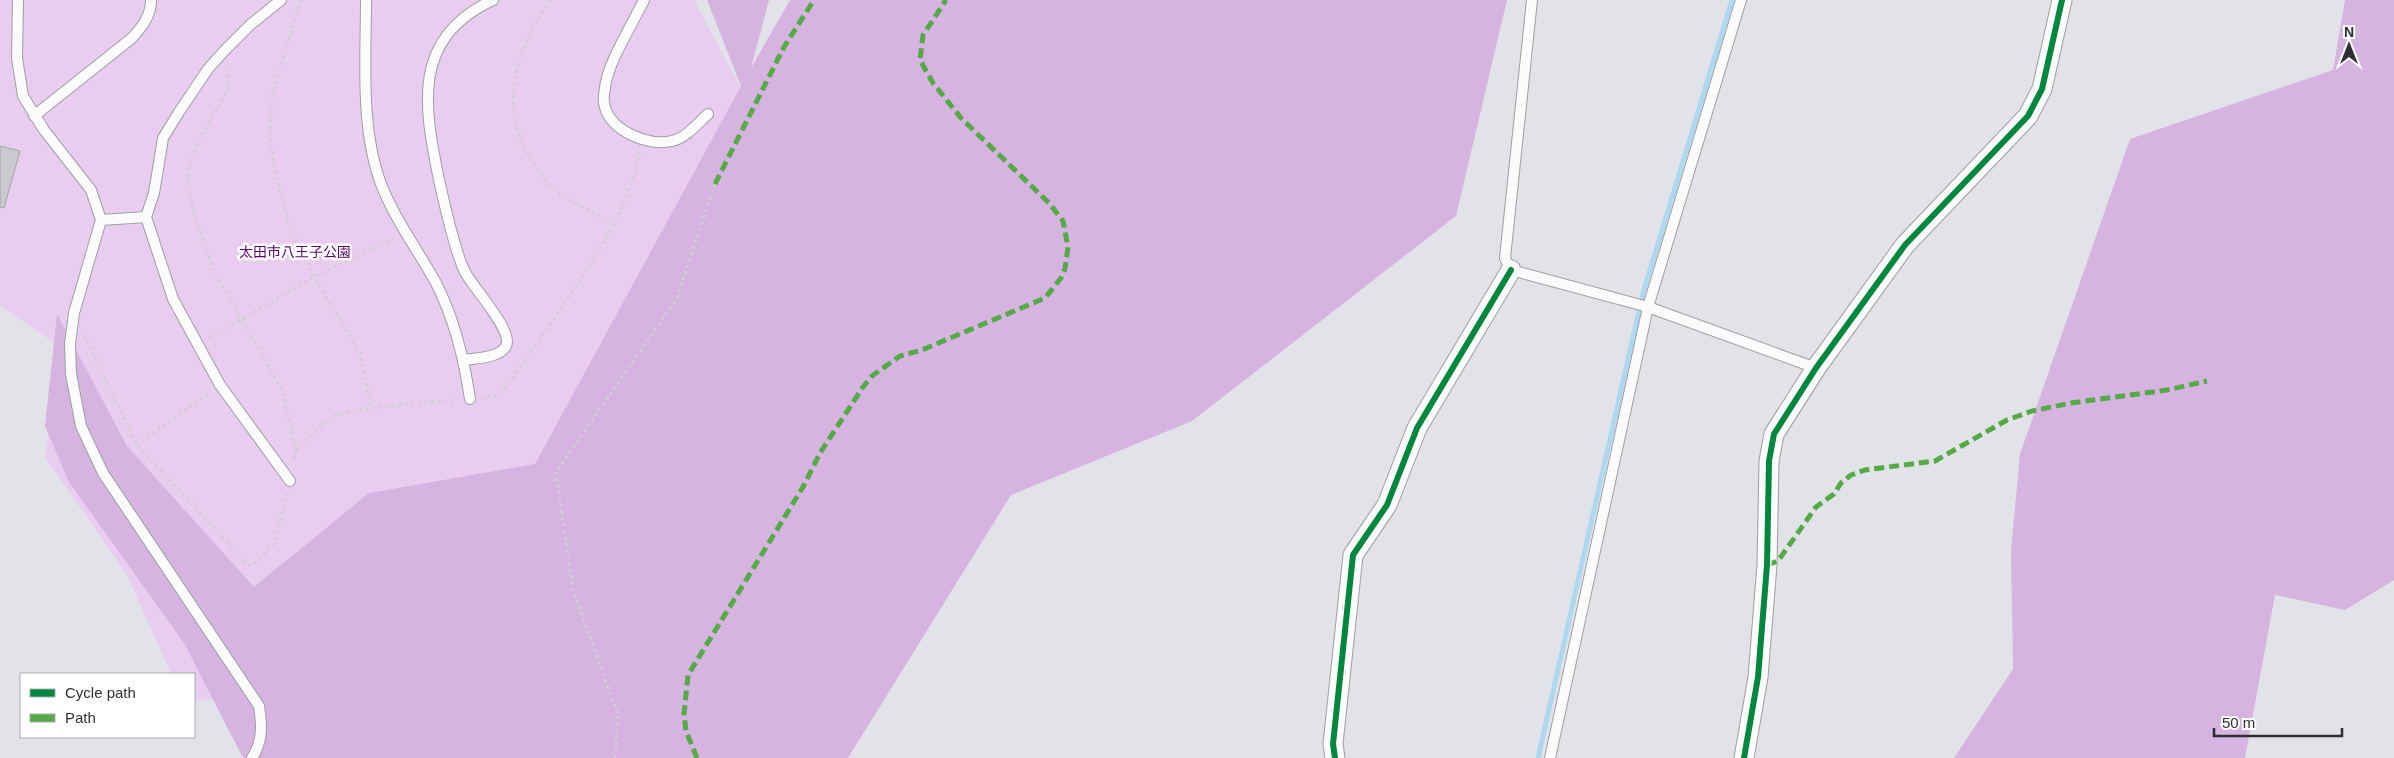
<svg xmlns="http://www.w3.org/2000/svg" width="2394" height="758" font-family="Helvetica,'Noto Sans JP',sans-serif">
<rect width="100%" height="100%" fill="#e2e3e8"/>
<path fill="#e9cdf1" d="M 0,0 L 694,0 L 743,92 L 535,464 L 369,493 L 284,695 L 194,700 L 194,674 L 171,674 L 127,575 L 45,457 L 62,348 L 0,306 Z"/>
<path fill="#d6b3e0" d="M 707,0 L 769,0 L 751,68 L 790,0 L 1507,0 L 1456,216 L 1192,421 L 1011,495 L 848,758 L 243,758 L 184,643 L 69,482 L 45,426 L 57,314 L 127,446 L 254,587 L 369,493 L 535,464 L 741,86 Z
M 2345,0 L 2394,0 L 2394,580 L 2345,610 L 2275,595 L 2245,758 L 1954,758 L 2013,669 L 2011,551 L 2020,454 L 2130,139 L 2333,70 Z"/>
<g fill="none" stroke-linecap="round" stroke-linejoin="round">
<path stroke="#add9f0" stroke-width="5" d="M 1538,758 L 1643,293 L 1732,0"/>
</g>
<path fill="#cacace" stroke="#a3a3a7" d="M 0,146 L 20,151 L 4,208 L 0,207 Z"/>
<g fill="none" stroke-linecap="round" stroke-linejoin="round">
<g stroke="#9e9fa3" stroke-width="12">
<path id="service" d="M 18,0 L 17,58 L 23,96 L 44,130 L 91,190 L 101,220 L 74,313 L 70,344 L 71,374 L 81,426 L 103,473 L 259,706 C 262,725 263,741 252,758
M 281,0 L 250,25 L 224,51 L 208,69 L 179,112 L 163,138 L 154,193 L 146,217 L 173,299 L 220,385 L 290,481
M 366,0 C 366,60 360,127 381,184 C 395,220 418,250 436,283 C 455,320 464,358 470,399
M 644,0 C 633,23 607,64 605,88 C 604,93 603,102 605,107 C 611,131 649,147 672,141 C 686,138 697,124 708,114
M 1532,0 L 1505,258 L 1511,270 L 1648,307 L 1816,368
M 34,116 L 132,38 C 142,27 151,16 151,0
M 101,220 L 146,217
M 464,360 C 476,358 500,358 506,346 C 514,331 473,288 465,272 C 454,250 445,205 439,180 C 424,106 411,38 493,0
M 1550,758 L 1648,307 L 1741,0"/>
</g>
<g stroke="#9e9fa3" stroke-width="21">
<path id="minor" d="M 1335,758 L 1333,744 L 1353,555 L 1387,505 L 1417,428 L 1511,270
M 1744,758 L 1758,677 L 1767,565 L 1769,461 L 1774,434 L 1816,368 L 1905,245 L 2028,116 L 2042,89 L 2062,0"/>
</g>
<path stroke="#cfd0d2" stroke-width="3" stroke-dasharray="2.5 4" stroke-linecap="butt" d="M 301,0 L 272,95 L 270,132 L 274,166 L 289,226 L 314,277 L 360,352 L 371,408
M 550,0 C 515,52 496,108 534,164 C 540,173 546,183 555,190 C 571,203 597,214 616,224
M 226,68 L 229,87 L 196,146 L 187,172 L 193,210 L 215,273 L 282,390 L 296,450 L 293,463
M 84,335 L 137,445 L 248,565 L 253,565 L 274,544 L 288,492
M 209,338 L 314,277 L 395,238
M 481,398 L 495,396 L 505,388 C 521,367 536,345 551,323 C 589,266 625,220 640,152
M 137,445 L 209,393
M 296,450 L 334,415 L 371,408 L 457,400
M 615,758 L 618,715 L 573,590 L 556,472 L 677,298 L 715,184"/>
<use href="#service" stroke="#fbfbfc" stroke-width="10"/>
<use href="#minor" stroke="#fbfbfc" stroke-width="19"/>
<path stroke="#54ab45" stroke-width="5" stroke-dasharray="10 5" stroke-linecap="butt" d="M 715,184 L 784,47 L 814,0
M 1767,565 L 1778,561 L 1816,507 L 1834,494 L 1841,483 L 1851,475 L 1865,470 L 1935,461 L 2007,420 L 2032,411 L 2071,403 L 2167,390 L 2207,381
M 697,758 L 686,731 L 684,714 L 688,675 L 803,487 L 820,453 L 863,387 L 872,376 L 900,356 L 922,350 L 1045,298 L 1061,278 L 1065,269 L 1068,247 L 1063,221 L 1049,203 L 961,118 L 933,83 L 920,60 L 923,35 L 946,0"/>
<g stroke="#fff" stroke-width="9">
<path id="cycleway" d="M 1335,758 L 1333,744 L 1353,555 L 1387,505 L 1417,428 L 1511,270
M 1744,758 L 1758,677 L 1767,565 L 1769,461 L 1774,434 L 1816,368 L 1905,245 L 2028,116 L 2042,89 L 2062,0"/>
</g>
<use href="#cycleway" stroke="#00873e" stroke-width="6"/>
</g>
<g text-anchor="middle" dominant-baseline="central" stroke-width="5" stroke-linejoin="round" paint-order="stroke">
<g font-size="14" fill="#590568" stroke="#fff">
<text x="295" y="252">太田市八王子公園</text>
</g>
</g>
<rect x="20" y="673" width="175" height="65" fill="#ffffff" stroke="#abacad"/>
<rect x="30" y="689" width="25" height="8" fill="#00873e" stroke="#abacad"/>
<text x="65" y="698" font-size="15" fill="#2e2f33">Cycle path</text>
<rect x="30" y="714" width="25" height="8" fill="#54ab45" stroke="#abacad"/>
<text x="65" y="723" font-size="15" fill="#2e2f33">Path</text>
<g transform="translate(2349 45)" stroke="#ffffff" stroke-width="4" paint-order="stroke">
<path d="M0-4L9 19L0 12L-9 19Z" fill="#2e2f33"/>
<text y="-8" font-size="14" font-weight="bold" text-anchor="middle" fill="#2e2f33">N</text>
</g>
<path d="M2214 728v8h128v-8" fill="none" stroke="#2e2f33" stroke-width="2.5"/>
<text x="2222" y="728" font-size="15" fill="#2e2f33" stroke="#ffffff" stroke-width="4" paint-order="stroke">50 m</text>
</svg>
